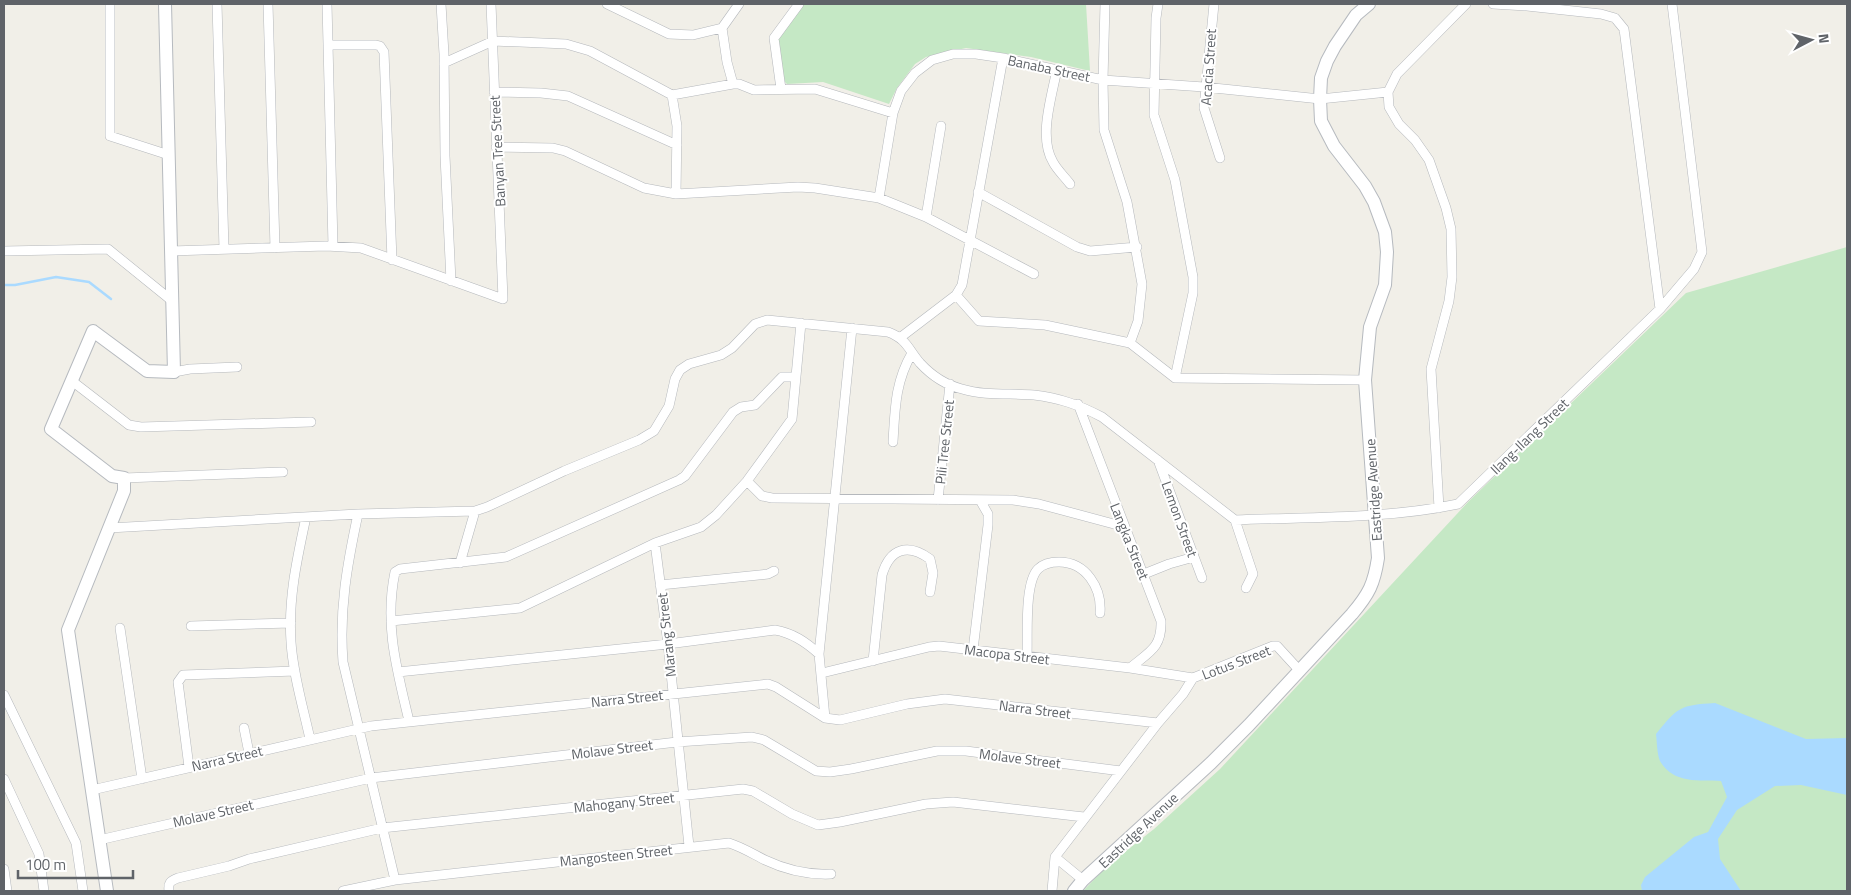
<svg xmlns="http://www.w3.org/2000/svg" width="1851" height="895" font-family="'Titillium Web',sans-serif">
<rect width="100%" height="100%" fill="#f1efe8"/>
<path fill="#c5e8c5" d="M 804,4 L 1086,4 L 1090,71 L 1031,57 L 966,48 L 926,57 L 915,64 L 897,88 L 889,104 L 823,82 L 787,84 L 783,80 L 777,39 Z
M 1847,247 L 1847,891 L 1083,891 L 1107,866 L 1154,829 L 1220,769 L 1469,501 L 1686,293 Z"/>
<path fill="#aadaff" d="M 1715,703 L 1806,739 L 1847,738 L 1847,795 L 1801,785 L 1775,786 L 1737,810 L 1718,839 L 1720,859 L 1741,891 L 1642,891 L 1641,885 L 1645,877 L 1694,837 L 1708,832 L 1727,797 L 1721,781 C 1699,780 1673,784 1660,761 C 1657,754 1657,742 1656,734 C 1678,707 1680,705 1715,703 Z"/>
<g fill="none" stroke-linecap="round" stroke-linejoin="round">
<path stroke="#aadaff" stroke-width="2.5" d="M 4,285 L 15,285 L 56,277 L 89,282 L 111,299"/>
<g stroke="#b5b8bc" stroke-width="10">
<path id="street" d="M 110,4 L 110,136 L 169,155
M 217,4 L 224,249
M 268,4 L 275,248
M 327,4 L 333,246
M 441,4 L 444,54 L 445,156 L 451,281
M 607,4 L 669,34 L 693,35 L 722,28
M 1105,4 L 1103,80 L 1104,130 L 1127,202 L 1142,284 L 1138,321 L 1130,343
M 1158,4 L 1156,18 L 1154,115 L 1175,180 L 1193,277 L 1193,293 L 1175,378
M 1214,4 L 1204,108 L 1220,158
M 1493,4 L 1527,6 L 1601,14 L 1615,18 L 1624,29 L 1660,309
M 329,45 L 376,45 L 380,46 L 384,52 L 392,260
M 444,63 L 493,41 L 566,44 L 590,51 L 672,95 L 733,84 L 739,84 L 754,90 L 815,89 L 893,113
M 1057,69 C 1052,96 1038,137 1053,162 C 1057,170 1065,177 1070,184
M 733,84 L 727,62 L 722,28 L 739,4
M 781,89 L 774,38 L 799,4
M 494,92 L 541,93 L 568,96 L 677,145
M 672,95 L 677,126 L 676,194
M 496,147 L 553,148 L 565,151 L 644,188 L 676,194 L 798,187 L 815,188 L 879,198 L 926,217 L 1034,274
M 978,192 L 1077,247 L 1090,251 L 1137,247
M 879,198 L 893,113 L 901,91 L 915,73 L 932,60 L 953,54 L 976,54 L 1003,58 L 1103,80 L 1204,87 L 1320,99 L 1388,92
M 926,217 L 941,126
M 4,251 L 108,249 L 171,300
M 171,251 L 326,246 L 361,248 L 503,299 L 491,4
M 956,295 L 979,321 L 1045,325 L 1130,343 L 1175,378 L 1365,380
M 901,337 L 956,295 L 962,285 L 1003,58
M 174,372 L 190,369 L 237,367
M 72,381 L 129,425 L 141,427 L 311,422
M 1078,404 L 1161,621 C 1162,648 1149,652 1130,668
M 893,442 C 895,409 895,382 912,353
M 1158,460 L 1202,578
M 124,478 L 283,472
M 747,481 L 762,496 L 772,498 L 1013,500 L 1039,504 L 1125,527
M 938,500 L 950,384
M 1439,508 L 1431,369 L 1449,301 L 1452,277 L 1451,229 L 1446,208 L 1429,160 L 1415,140 L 1399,124 L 1389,107 L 1388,92 L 1397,74 L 1466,4
M 358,514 C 347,565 339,610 343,662 L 395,880
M 306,517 C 297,559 288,599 291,642 C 293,674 303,707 310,739
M 1235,520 L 1253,574 L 1246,588
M 109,528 L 358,514 L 475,511 L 487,507 L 564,471 L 639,440 L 654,431 L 669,406 L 675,379 L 680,370 L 689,364 L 721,355 L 732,348 L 755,324 L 767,320 L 888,332 C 907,339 908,349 920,363 C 931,375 946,385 962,389 C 985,396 1010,393 1034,395 C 1060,398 1079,405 1102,417 L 1235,520 C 1308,517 1387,519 1458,504 L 1660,309 L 1694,269 L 1702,252 L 1672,4
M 655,543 L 668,644 L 689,846
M 460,563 L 475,511
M 1144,574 L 1169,564 L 1194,557
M 660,585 L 768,574 L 774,571
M 391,621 L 520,608 L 655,543 L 701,527 L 716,515 L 747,481 L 792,419 L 801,323
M 191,626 L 291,623
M 120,628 L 142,779
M 973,650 L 988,525 L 988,514 L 980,500
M 1027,656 C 1028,636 1024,583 1038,569 C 1044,563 1051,562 1059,562 C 1086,562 1102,588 1100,613
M 873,661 L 882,575 C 890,548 908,543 930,559 L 933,573 L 930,592
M 398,672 L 668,644 L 775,630 C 793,633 806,642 819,654
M 822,673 L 929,647 L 939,646 L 1130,668 L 1193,678
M 1193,678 L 1273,646 L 1277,646 L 1299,670
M 4,695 L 76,843 L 83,891
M 825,718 L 819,654 L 852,328
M 409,721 C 397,670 384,625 395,572 L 400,569 L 506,557 L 679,480 L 685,476 L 733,412 L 741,407 L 755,405 L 782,377 L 795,377
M 244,728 L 249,753
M 189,767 L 178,682 L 183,675 L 295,671
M 4,779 L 39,854 L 44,891
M 92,790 L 371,726 L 768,684 L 776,687 L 825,718 L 840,720 L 907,704 L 945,699 L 1158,723
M 99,840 L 371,778 L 677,742 L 752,737 L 764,740 L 816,771 L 830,772 L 851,769 L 937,751 L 966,751 L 1121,771
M 1055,857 L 1158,723 L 1183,694 L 1193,678
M 1055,857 L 1083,880
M 4,869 L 7,891
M 169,891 C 168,883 170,881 178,878 L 229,866 L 249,859 L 382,828 L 743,789 L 753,791 L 792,814 L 818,825 L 840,822 L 926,804 L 953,802 L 1084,817
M 343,891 L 395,880 L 729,843 C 742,847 753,854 765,860 C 786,870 808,875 831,874
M 1052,891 L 1055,857"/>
</g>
<g stroke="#b6babf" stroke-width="14">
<path id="secondary" d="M 107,891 L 68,630 L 124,491 L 124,478 L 112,476 L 51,429 L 93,331 L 147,371 L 174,372 L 165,4
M 1074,891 L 1083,880 L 1211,763 L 1249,725 L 1352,614 C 1369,594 1374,584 1378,558 L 1365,380 L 1370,327 L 1385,285 L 1387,252 L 1385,232 L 1374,202 L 1365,186 L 1334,146 L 1321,121 L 1320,99 L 1321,78 L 1327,61 L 1335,46 L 1356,15 L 1369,4"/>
</g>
<use href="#street" stroke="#fff" stroke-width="9"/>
<use href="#secondary" stroke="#fff" stroke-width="12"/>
</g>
<g text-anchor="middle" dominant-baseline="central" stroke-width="4" stroke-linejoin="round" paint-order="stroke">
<g font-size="14" fill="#5f6368" stroke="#fff">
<text transform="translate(1208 67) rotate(-86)">Acacia Street</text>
<text transform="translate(1049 68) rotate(12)">Banaba Street</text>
<text transform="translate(497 151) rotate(-93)">Banyan Tree Street</text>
<text transform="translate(1529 436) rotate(-44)">Ilang-Ilang Street</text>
<text transform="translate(944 442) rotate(-84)">Pili Tree Street</text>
<text transform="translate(1373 490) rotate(-94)">Eastridge Avenue</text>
<text transform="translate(1180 519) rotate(70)">Lemon Street</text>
<text transform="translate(1130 541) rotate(68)">Langka Street</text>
<text transform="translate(666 635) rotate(-96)">Marang Street</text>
<text transform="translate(1007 654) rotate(7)">Macopa Street</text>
<text transform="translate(1236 662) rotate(-21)">Lotus Street</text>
<text transform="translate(627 698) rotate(-6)">Narra Street</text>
<text transform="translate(1035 709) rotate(7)">Narra Street</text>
<text transform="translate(612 749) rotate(-7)">Molave Street</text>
<text transform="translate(227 758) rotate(-13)">Narra Street</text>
<text transform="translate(1020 758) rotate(7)">Molave Street</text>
<text transform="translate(624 802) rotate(-6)">Mahogany Street</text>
<text transform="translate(213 813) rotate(-13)">Molave Street</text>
<text transform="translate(1138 830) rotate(-43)">Eastridge Avenue</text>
<text transform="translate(616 855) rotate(-6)">Mangosteen Street</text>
</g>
</g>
<rect width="1851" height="895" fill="none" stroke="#5f6368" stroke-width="10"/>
<g transform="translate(1811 40) rotate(84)" stroke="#ffffff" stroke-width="4" paint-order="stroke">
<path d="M0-4L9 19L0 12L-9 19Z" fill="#5f6368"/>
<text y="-8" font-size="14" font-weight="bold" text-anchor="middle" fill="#5f6368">N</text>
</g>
<path d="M18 870v8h115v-8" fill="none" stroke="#5f6368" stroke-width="2.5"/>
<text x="25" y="870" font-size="15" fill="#5f6368" stroke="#ffffff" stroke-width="4" paint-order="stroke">100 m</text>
</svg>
